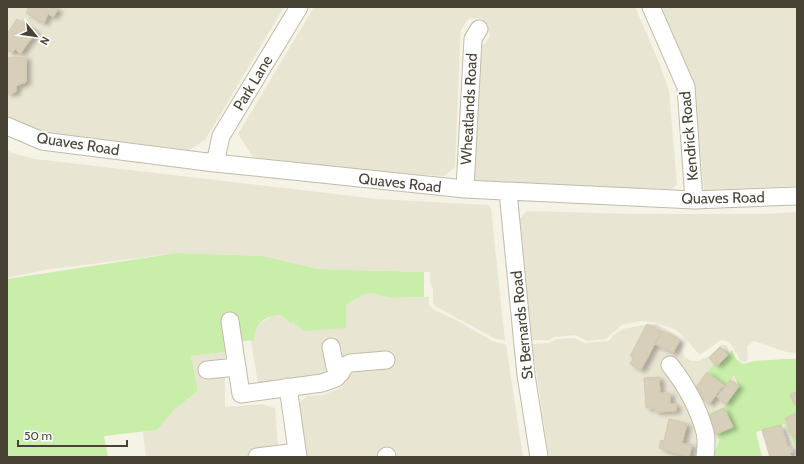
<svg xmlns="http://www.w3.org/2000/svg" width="804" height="464" font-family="Cabin,sans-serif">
<defs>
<filter id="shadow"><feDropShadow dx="4.5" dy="2.5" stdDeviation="2" flood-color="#0004"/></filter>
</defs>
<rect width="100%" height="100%" fill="#f5f2e6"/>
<path fill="#e9e5d3" d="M 7,7 L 284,7 L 205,140 L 189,150 L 29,130 L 7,118 Z
M 314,7 L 635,7 L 658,60 L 669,91 L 677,185 L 672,189 L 487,184 L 474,179 L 477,45 L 485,44 L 490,36 L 483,19 L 470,18 L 466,22 L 461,30 L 460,43 L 455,167 L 444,176 L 366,171 L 253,157 L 238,134 Z
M 659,7 L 797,7 L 797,186 L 704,190 L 695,92 Z
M 7,150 L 12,153 L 35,159 L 377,199 L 488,205 L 491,209 L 505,341 L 494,338 L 435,306 L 433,302 L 433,289 L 430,282 L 430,272 L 318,269 L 263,256 L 177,253 L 45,270 L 7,278 Z
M 527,211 L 631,214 L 765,214 L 797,212 L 797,353 L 787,352 L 754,341 L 747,346 L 748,359 L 746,362 L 743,362 L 740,360 L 730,342 L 722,340 L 718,342 L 700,355 L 680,333 L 674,329 L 653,322 L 640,321 L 622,325 L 606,339 L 587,341 L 575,335 L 554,337 L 549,340 L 532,340 L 520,219 L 523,215 Z
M 372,293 L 390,298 L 429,297 L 429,305 L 434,310 L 456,320 L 492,341 L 506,345 L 523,457 L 304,457 L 299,403 L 307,396 L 323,395 L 343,387 L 336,369 L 326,375 L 258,384 L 251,340 L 254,340 L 254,331 L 261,323 L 274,315 L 281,315 L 291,323 L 292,321 L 346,328 L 346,305 L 364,294 Z
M 649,324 L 657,324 L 673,333 L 681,340 L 684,356 L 691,361 L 698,361 L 709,356 L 721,345 L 726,345 L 730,355 L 733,376 L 750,419 L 720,433 L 712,457 L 549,457 L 532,344 L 549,343 L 557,339 L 574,338 L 584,343 L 607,341 L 610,340 L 612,336 L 623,329 Z
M 225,352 L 225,407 L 262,404 L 275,408 L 279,457 L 146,457 L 143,432 L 157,430 L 174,410 L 198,391 L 191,356 Z"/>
<path fill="#c8eeaa" d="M 177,253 L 263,256 L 318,269 L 424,272 L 424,297 L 390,298 L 372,293 L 364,294 L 346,305 L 346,328 L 305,331 L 292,322 L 291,324 L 281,315 C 266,315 254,324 254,340 L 224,343 L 225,352 L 191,356 L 198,391 L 174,410 L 157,430 L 104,436 L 108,457 L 7,457 L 7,279 Z
M 732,350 L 736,359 L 743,364 L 754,361 L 785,359 L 797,359 L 797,413 L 785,418 L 794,438 L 797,437 L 797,450 L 785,424 L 756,432 L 762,457 L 713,457 L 719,440 L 716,434 L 732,427 L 724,409 L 710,415 L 709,413 L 724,407 L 739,386 L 734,376 L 725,386 L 707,372 L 715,364 L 718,366 Z"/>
<path fill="#d8cfba" stroke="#d3c8ac" filter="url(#shadow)" d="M 29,7 L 53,7 L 58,10 L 53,17 L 48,14 L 44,23 L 26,13 Z
M 17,19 L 36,32 L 20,54 L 15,49 L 13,52 L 7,51 L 7,34 Z
M 26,57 L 26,82 L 16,86 L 16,92 L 7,94 L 7,58 Z
M 647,324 L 661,332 L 641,370 L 630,364 L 633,358 L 630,356 Z
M 662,331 L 680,340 L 673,353 L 655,344 Z
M 720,347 L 728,355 L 717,366 L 709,358 Z
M 707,372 L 724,385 L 709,404 L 693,391 Z
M 659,377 L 660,393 L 670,393 L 670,404 L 676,404 L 676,411 L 655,412 L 654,408 L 646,408 L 644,378 Z
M 730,380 L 739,386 L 726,404 L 717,397 Z
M 797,391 L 797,404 L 795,405 L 790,395 Z
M 724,408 L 733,427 L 716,434 L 713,428 L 708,430 L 703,418 Z
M 797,413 L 797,437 L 794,438 L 785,418 Z
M 669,419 L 687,424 L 682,443 L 692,445 L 689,457 L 659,448 L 661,440 L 664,441 Z
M 781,425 L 788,447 L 791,446 L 793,452 L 790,453 L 791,457 L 770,457 L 762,430 Z"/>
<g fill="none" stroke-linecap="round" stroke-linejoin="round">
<g stroke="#c1bba7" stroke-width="19">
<path id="minor" d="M 651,7 L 686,87 L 694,200
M 7,126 L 42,141 L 215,163 L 465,189 L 694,200 L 797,196
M 215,163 L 221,136 L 299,7
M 465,189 L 473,39 L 479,29
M 508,192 L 526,375 L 539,457
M 230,321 L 241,394 L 322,383 L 336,378 L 346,365 L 350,363 L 386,360
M 331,347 L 335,367 L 341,373
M 670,365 C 685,384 698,407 705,432 C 707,440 706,449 705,457
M 207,370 L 237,367
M 288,387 L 298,457
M 257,457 L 297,452
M 386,457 L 387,456"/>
</g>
<use href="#minor" stroke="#fff" stroke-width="17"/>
</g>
<g text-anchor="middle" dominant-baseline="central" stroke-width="4" stroke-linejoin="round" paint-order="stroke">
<g font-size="15" fill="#484234" stroke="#fff">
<text transform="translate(253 83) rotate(-59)">Park Lane</text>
<text transform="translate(469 109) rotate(-87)">Wheatlands Road</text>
<text transform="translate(689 136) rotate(-95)">Kendrick Road</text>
<text transform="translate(78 144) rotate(9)">Quaves Road</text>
<text transform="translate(400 183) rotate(6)">Quaves Road</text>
<text transform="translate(723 198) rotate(-1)">Quaves Road</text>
<text transform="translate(522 325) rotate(-96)">St Bernards Road</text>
</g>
</g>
<rect width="804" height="464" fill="none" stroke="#484234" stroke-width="16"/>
<g transform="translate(36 36) rotate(119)" stroke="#ffffff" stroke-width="3" paint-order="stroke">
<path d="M0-3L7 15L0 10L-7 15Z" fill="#484234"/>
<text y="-6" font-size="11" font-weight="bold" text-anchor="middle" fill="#484234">N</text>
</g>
<path d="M18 440v6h109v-6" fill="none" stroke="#484234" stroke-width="2"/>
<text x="24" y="440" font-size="12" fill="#484234" stroke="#ffffff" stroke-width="3" paint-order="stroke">50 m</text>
</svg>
